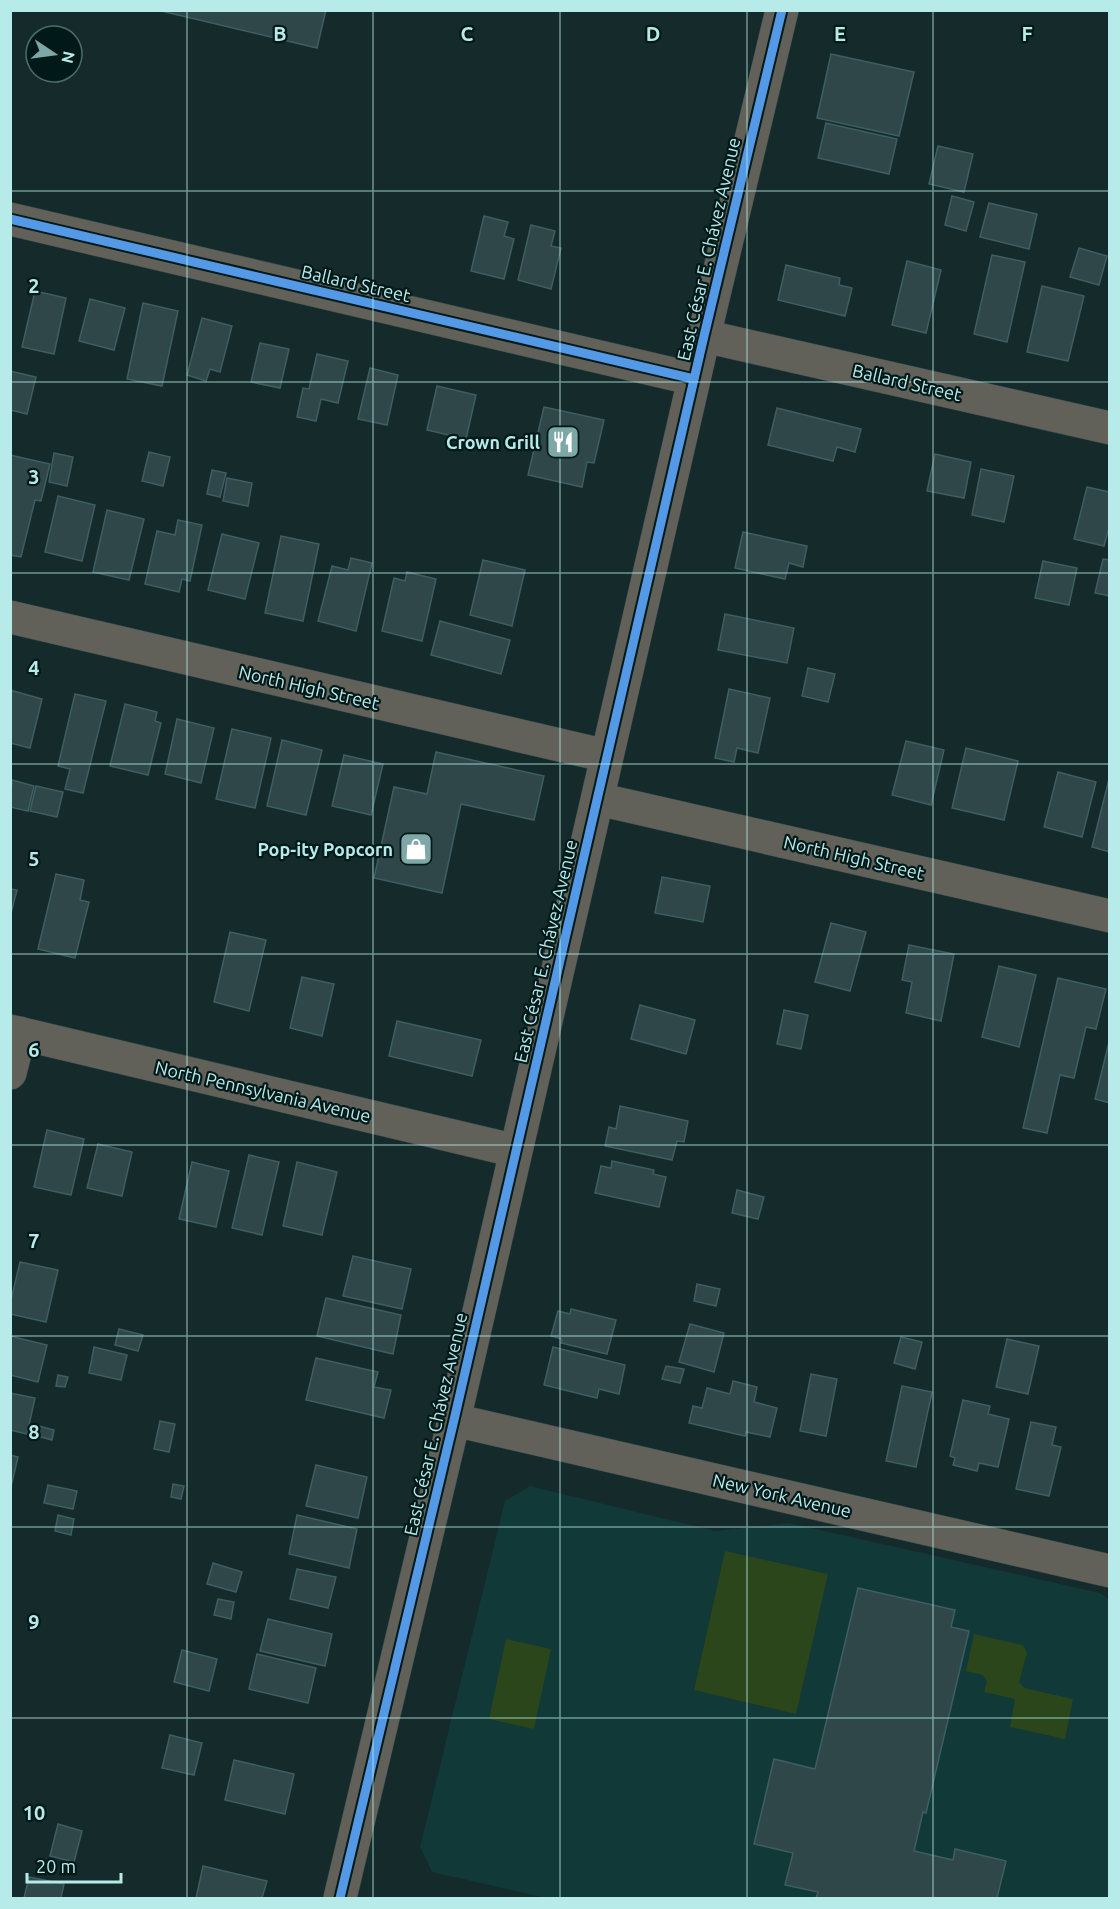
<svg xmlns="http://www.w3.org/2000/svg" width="1120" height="1909" font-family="Ubuntu,sans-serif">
<rect width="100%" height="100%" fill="#152a2a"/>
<path fill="#103938" d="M 530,1486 L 715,1531 L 789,1523 L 1100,1593 L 1109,1599 L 1109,1898 L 547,1898 L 432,1872 L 420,1847 L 505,1501 Z"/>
<path fill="#2b461a" d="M 725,1551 L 828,1574 L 796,1714 L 694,1690 Z
M 974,1634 L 1023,1645 L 1027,1653 L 1019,1682 L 1024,1688 L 1073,1699 L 1065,1739 L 1010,1727 L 1015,1699 L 984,1692 L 987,1682 L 983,1675 L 966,1671 Z
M 506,1639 L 551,1649 L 534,1729 L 489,1719 Z"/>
<path fill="#304749" stroke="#3d5e62" stroke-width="1.5" d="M 157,10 L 326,10 L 317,48 Z
M 831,54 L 914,72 L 899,136 L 817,118 Z
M 826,123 L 897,139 L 889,174 L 818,158 Z
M 938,146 L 973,154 L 964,192 L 929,184 Z
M 952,196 L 974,202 L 966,231 L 945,225 Z
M 989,203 L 1037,214 L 1029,249 L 980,237 Z
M 484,216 L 508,222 L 504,236 L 514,239 L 504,279 L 471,271 Z
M 531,225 L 555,231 L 551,246 L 561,248 L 551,289 L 518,280 Z
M 1079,248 L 1107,256 L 1099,285 L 1070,277 Z
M 992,255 L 1025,262 L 1007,342 L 974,334 Z
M 907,261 L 941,270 L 926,333 L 892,325 Z
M 786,265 L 840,278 L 839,285 L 852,288 L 845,316 L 778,300 Z
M 1042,286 L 1084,296 L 1068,361 L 1027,352 Z
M 35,291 L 66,298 L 54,354 L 22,347 Z
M 90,299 L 125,308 L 114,350 L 79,341 Z
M 143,303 L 178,311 L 162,386 L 127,379 Z
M 202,318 L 232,326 L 220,372 L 210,369 L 206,381 L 187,375 Z
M 260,343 L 289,349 L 280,388 L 251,382 Z
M 317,354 L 348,361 L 338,403 L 321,399 L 316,421 L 297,417 L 303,388 L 309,389 Z
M 370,368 L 398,375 L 387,425 L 358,419 Z
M 10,371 L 36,377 L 27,414 L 10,410 Z
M 437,386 L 476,395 L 466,439 L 427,430 Z
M 544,407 L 604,420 L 594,463 L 587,462 L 582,487 L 528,475 Z
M 777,408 L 861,429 L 855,452 L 837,447 L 833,461 L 768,445 Z
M 149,452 L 170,457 L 163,486 L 142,481 Z
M 54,453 L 73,457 L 67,486 L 49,482 Z
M 935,454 L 971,462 L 964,498 L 927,491 Z
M 10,455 L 50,464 L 41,501 L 35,500 L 21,557 L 10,555 Z
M 981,469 L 1014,476 L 1004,522 L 972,515 Z
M 212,470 L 226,473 L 220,497 L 207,494 Z
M 227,478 L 252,483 L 248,506 L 223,501 Z
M 1087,487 L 1110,492 L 1110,524 L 1104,546 L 1074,539 Z
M 58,496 L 95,505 L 82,561 L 45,552 Z
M 107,510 L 144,519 L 129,580 L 93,572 Z
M 178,520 L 202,525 L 190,581 L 182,579 L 179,592 L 145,584 L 157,531 L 175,535 Z
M 743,532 L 807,546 L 803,567 L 789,563 L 785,579 L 735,568 Z
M 222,534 L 259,543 L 245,599 L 208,590 Z
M 281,536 L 319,544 L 303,621 L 265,613 Z
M 351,558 L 372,563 L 356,631 L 318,621 L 332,566 L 348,570 Z
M 1103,559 L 1110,560 L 1110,596 L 1095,593 Z
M 483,560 L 525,570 L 512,626 L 470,615 Z
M 1043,561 L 1077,568 L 1069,605 L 1035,598 Z
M 407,572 L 436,579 L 422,641 L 382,631 L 394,578 L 405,581 Z
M 725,614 L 794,628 L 787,663 L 718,650 Z
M 440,621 L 510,640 L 501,674 L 431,655 Z
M 808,668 L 835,674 L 828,702 L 802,696 Z
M 729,689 L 770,698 L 758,753 L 737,748 L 734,762 L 715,758 Z
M 10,690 L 42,699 L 30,748 L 10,743 Z
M 75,694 L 106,701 L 83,793 L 65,789 L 70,769 L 58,766 Z
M 125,704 L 157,712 L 155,721 L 161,723 L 148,775 L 110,766 Z
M 177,719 L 214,728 L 201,783 L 165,774 Z
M 232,729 L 271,738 L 255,808 L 216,799 Z
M 282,740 L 322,750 L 306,815 L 267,806 Z
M 906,741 L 944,750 L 931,805 L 892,795 Z
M 966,748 L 1018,761 L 1004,820 L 952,808 Z
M 436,752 L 544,776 L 534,820 L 461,804 L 442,893 L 374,878 L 394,787 L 427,794 Z
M 344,755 L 383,764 L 371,815 L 332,806 Z
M 1058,772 L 1096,782 L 1082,837 L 1044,827 Z
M 1109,779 L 1110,779 L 1110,852 L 1092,847 Z
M 12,780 L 34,786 L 28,811 L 10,807 Z
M 36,786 L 63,792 L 57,817 L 30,811 Z
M 56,874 L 84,880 L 80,900 L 89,902 L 75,958 L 38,949 Z
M 662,877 L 710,886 L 703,922 L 655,913 Z
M 10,889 L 17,890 L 10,917 Z
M 831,923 L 866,932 L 850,991 L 815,982 Z
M 230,932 L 266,940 L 249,1011 L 214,1002 Z
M 909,945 L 954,954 L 941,1021 L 906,1013 L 912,982 L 902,980 Z
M 999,966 L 1036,975 L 1019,1047 L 982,1037 Z
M 302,977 L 334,984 L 322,1036 L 290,1028 Z
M 1058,978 L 1106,989 L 1096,1029 L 1086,1027 L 1074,1078 L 1060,1075 L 1047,1133 L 1023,1128 Z
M 640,1005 L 695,1020 L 686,1054 L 631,1039 Z
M 784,1010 L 808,1015 L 801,1049 L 777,1044 Z
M 397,1021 L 481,1040 L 472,1076 L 389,1056 Z
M 1110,1038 L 1110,1103 L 1095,1099 Z
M 620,1106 L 688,1121 L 684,1142 L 677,1141 L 672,1160 L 605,1146 L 609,1127 L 616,1129 Z
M 47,1130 L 84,1139 L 71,1195 L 34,1187 Z
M 98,1144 L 132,1152 L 122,1196 L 87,1188 Z
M 249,1155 L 279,1162 L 262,1235 L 232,1228 Z
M 612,1161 L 654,1170 L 653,1174 L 666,1177 L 659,1207 L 595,1193 L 601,1166 L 611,1168 Z
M 192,1162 L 229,1171 L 216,1227 L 179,1219 Z
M 297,1162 L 337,1172 L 322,1235 L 283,1226 Z
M 737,1190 L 764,1197 L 758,1219 L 732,1213 Z
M 353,1256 L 411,1269 L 402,1309 L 343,1296 Z
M 20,1262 L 58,1270 L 46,1322 L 10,1314 L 10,1304 Z
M 697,1284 L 720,1289 L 716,1306 L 694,1301 Z
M 326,1298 L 401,1315 L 393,1354 L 317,1336 Z
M 571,1309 L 616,1320 L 607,1354 L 561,1343 L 562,1339 L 551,1336 L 558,1311 L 570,1314 Z
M 690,1324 L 724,1333 L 714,1372 L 679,1362 Z
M 119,1329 L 143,1335 L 138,1351 L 115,1345 Z
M 10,1336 L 47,1345 L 38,1382 L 10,1375 Z
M 901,1337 L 922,1342 L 915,1369 L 894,1363 Z
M 1007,1339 L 1039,1346 L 1028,1394 L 996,1387 Z
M 94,1347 L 127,1355 L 121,1380 L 89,1373 Z
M 553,1347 L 625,1365 L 619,1394 L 599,1389 L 597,1398 L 544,1385 Z
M 316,1358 L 378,1372 L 374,1387 L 391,1390 L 384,1418 L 306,1400 Z
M 666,1366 L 684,1369 L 680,1383 L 662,1379 Z
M 811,1374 L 837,1379 L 826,1436 L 800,1431 Z
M 58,1375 L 68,1377 L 65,1387 L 56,1386 Z
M 733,1381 L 757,1387 L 754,1402 L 777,1408 L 770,1437 L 746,1432 L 745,1436 L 689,1423 L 693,1406 L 702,1408 L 707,1388 L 730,1394 Z
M 902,1386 L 932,1392 L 916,1467 L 886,1461 Z
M 10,1393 L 35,1398 L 27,1434 L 10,1430 Z
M 963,1400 L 990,1406 L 988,1414 L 1009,1419 L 998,1467 L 979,1463 L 977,1471 L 953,1465 L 955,1458 L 950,1456 Z
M 160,1421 L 175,1424 L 169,1452 L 154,1449 Z
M 1031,1422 L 1056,1427 L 1052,1445 L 1061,1447 L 1049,1496 L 1016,1489 Z
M 39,1426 L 54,1430 L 52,1440 L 37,1436 Z
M 10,1455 L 18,1457 L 11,1487 L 10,1486 Z
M 316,1465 L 367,1477 L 358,1518 L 306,1506 Z
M 173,1484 L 184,1486 L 181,1499 L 171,1497 Z
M 48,1485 L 77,1491 L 73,1509 L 44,1503 Z
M 58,1515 L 74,1519 L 71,1535 L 55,1531 Z
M 297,1515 L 357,1529 L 349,1568 L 289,1554 Z
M 213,1563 L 242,1572 L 236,1592 L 207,1584 Z
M 297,1569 L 336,1577 L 328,1608 L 290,1599 Z
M 858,1588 L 955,1610 L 951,1627 L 969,1631 L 926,1813 L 923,1812 L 914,1851 L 953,1860 L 955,1849 L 1006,1861 L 997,1898 L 816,1898 L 818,1892 L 785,1885 L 793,1853 L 754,1844 L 774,1759 L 815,1769 Z
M 218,1599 L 234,1602 L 231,1619 L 214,1615 Z
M 268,1619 L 332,1634 L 325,1666 L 260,1651 Z
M 182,1650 L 217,1659 L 209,1691 L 174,1682 Z
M 257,1654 L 316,1668 L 308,1703 L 249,1689 Z
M 170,1735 L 202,1743 L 194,1775 L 162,1768 Z
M 234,1760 L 294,1774 L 285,1814 L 225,1800 Z
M 58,1824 L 82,1831 L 74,1862 L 50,1856 Z
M 203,1866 L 267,1881 L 262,1898 L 196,1898 Z
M 29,1877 L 64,1884 L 61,1898 L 24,1898 Z"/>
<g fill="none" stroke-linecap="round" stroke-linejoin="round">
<g stroke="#314747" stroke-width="34">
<path id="minor" d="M 10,219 L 694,379
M 704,336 L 1110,428
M 10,617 L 607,756
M 598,799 L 1110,916
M 10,1031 L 516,1151
M 10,1073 L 20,1033
M 454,1420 L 1110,1571
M 340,1898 L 454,1420 L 704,336 L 782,10"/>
</g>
<use href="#minor" stroke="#61615a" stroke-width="33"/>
<g stroke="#011919" stroke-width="13">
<path id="cycleway" d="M 10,219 L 694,379
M 340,1898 L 454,1420 L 704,336 L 782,10"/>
</g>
<use href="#cycleway" stroke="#5399e6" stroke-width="9"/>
</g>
<path fill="none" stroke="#b7ebea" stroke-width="1.5" stroke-opacity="0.55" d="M 187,10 L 187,1898M 373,10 L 373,1898M 560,10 L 560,1898M 747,10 L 747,1898M 933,10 L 933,1898M 10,191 L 1110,191M 10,382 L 1110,382M 10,573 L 1110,573M 10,764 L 1110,764M 10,954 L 1110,954M 10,1145 L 1110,1145M 10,1336 L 1110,1336M 10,1527 L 1110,1527M 10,1718 L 1110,1718"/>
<defs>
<g id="restaurant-square" transform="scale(1.725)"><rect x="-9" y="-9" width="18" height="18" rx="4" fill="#7ea7a7" stroke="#011919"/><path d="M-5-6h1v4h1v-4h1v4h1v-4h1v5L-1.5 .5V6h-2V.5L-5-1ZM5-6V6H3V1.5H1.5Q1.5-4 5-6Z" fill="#fff"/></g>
<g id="shop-square" transform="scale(1.725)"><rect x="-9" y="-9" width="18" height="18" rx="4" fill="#7ea7a7" stroke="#011919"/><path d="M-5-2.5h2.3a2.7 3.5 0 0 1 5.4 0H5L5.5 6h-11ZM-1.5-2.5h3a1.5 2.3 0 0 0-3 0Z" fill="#fff"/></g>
</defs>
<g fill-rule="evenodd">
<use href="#restaurant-square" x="563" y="442"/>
<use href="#shop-square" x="416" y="849"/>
</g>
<g text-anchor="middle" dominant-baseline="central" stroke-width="4.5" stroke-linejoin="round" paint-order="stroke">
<g font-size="18" fill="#b7ebea" stroke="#011919">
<text transform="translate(708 249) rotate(-77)">East César E. Chávez Avenue</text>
<text transform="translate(356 283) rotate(13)">Ballard Street</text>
<text transform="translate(907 382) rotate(13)">Ballard Street</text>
<text transform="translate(309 687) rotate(13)">North High Street</text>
<text transform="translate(854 857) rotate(13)">North High Street</text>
<text transform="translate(545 951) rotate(-77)">East César E. Chávez Avenue</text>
<text transform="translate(263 1091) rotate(13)">North Pennsylvania Avenue</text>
<text transform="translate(435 1424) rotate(-77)">East César E. Chávez Avenue</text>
<text transform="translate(782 1495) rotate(13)">New York Avenue</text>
</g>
<g font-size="18" font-weight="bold" fill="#b7ebea" stroke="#011919" text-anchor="end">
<text x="540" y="442">Crown Grill</text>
<text x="393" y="849">Pop-ity Popcorn</text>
</g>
</g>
<g font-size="20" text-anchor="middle" font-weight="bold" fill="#b7ebea" stroke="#011919" stroke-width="4.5" stroke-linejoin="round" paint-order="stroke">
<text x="280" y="41">B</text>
<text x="467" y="41">C</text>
<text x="653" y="41">D</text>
<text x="840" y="41">E</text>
<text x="1027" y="41">F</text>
<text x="34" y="293">2</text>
<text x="34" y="484">3</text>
<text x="34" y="675">4</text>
<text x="34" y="866">5</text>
<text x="34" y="1057">6</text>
<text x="34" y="1248">7</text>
<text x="34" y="1439">8</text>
<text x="34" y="1629">9</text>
<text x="34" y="1820">10</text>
</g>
<rect width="1120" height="1909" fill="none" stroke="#b7ebea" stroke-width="24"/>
<g transform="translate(54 54) rotate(103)"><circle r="28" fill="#011919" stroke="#4a6d6d" stroke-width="1.5"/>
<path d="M0-4.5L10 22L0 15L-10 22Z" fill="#7ea7a7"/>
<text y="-9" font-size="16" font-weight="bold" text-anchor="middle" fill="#b7ebea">N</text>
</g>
<path d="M27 1873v9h94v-9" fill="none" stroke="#b7ebea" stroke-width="3"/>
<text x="36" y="1873" font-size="18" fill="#b7ebea" stroke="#011919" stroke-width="4.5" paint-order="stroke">20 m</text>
</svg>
